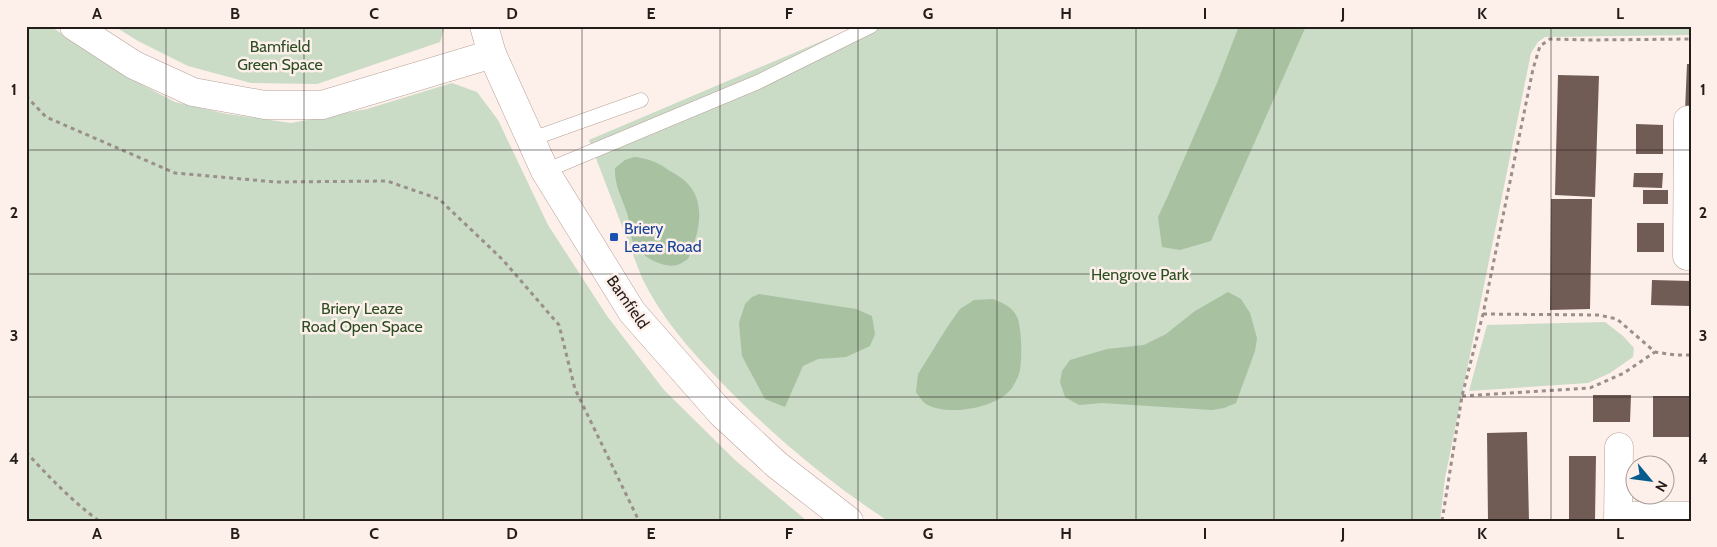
<svg xmlns="http://www.w3.org/2000/svg" width="1717" height="547" font-family="Cabin,sans-serif">
<rect width="100%" height="100%" fill="#fdefea"/>
<path fill="#cadbc6" d="M 26,26 L 50,26 L 131,79 L 175,102 L 227,114 L 291,123 L 367,109 L 452,83 L 477,92 L 498,120 L 548,225 L 607,316 L 664,390 L 735,460 L 807,521 L 26,521 Z
M 114,26 L 445,26 L 440,42 L 317,84 L 251,83 L 188,66 L 138,41 Z
M 857,26 L 1691,26 L 1691,35 L 1545,37 L 1538,42 L 1531,53 L 1445,478 L 1440,521 L 888,521 C 827,481 770,433 719,380 C 689,349 661,317 642,278 L 589,140 Z
M 1605,322 L 1623,336 L 1634,348 L 1633,357 L 1610,373 L 1588,383 L 1469,391 L 1487,325 Z"/>
<path fill="#a7c1a1" d="M 1239,26 L 1306,26 L 1211,241 L 1180,250 L 1162,247 L 1158,217 L 1167,198 L 1217,83 Z
M 634,157 C 648,158 659,163 670,171 C 676,174 682,178 686,182 C 708,203 698,236 688,259 C 684,261 681,264 677,265 C 662,269 637,254 632,240 C 630,231 630,222 627,213 C 622,198 614,184 615,168 L 625,160 Z
M 1228,292 L 1241,299 L 1250,313 L 1257,338 L 1255,351 L 1236,403 L 1224,408 L 1212,410 L 1102,403 L 1079,405 L 1065,397 L 1060,382 L 1062,371 L 1070,360 L 1107,349 L 1144,345 L 1166,334 L 1195,311 Z
M 759,294 L 856,309 L 872,316 L 875,334 L 870,346 L 846,357 L 818,359 L 803,366 L 785,407 L 765,399 L 742,356 L 739,323 L 745,304 L 752,297 Z
M 993,299 C 1002,303 1012,306 1017,317 C 1022,328 1022,358 1020,370 C 1019,376 1015,383 1012,388 C 998,408 947,417 926,404 C 922,401 919,396 916,392 L 918,374 L 948,326 L 960,309 L 974,300 Z"/>
<path fill="#705c55" d="M 1687,64 L 1691,64 L 1691,112 L 1685,111 Z
M 1558,75 L 1599,76 L 1595,197 L 1555,195 Z
M 1636,124 L 1663,125 L 1663,154 L 1636,154 Z
M 1634,173 L 1663,173 L 1662,188 L 1633,187 Z
M 1643,190 L 1668,190 L 1668,204 L 1643,204 Z
M 1551,199 L 1592,199 L 1590,309 L 1550,310 Z
M 1637,223 L 1664,223 L 1664,252 L 1637,252 Z
M 1652,280 L 1691,281 L 1691,306 L 1651,305 Z
M 1593,395 L 1631,395 L 1630,422 L 1593,422 Z
M 1653,396 L 1691,396 L 1691,437 L 1653,437 Z
M 1527,432 L 1529,521 L 1488,521 L 1487,433 Z
M 1569,456 L 1596,456 L 1595,521 L 1569,521 Z"/>
<g fill="none" stroke-linecap="round" stroke-linejoin="round">
<g stroke="#b8a29a" stroke-width="15">
<path id="lane" d="M 529,140 L 641,100
M 545,171 L 758,82 L 871,26"/>
</g>
<g stroke="#b8a29a" stroke-width="29">
<path id="street" d="M 74,26 L 134,65 L 193,92 L 265,105 L 322,105 L 492,54
M 1687,256 L 1688,120
M 1618,516 L 1691,516
M 1618,521 L 1619,447"/>
</g>
<g stroke="#b8a29a" stroke-width="29">
<path id="secondary" d="M 484,26 L 492,54 L 545,171 L 632,312 L 721,413 L 777,465 L 849,521"/>
</g>
<path stroke="#9a8f8b" stroke-width="3" stroke-dasharray="4 4" stroke-linecap="butt" d="M 26,96 L 46,117 L 175,173 L 276,182 L 387,181 L 439,199 L 503,260 L 559,325 L 575,389 L 639,521
M 1483,314 L 1599,315 L 1617,319 L 1655,352 L 1675,355 L 1691,355
M 1462,396 L 1590,388 L 1624,373 L 1655,352
M 26,452 C 49,477 72,501 99,521
M 1442,521 L 1462,396 L 1483,314 L 1533,69 L 1540,46 L 1550,39 L 1592,40 L 1691,39"/>
<use href="#lane" stroke="#fff" stroke-width="14"/>
<use href="#street" stroke="#fff" stroke-width="28"/>
<use href="#secondary" stroke="#fff" stroke-width="28"/>
</g>
<path fill="none" stroke="#241c19" stroke-width="1" stroke-opacity="0.55" d="M 166,26 L 166,521M 304,26 L 304,521M 443,26 L 443,521M 582,26 L 582,521M 720,26 L 720,521M 858,26 L 858,521M 997,26 L 997,521M 1136,26 L 1136,521M 1274,26 L 1274,521M 1412,26 L 1412,521M 1551,26 L 1551,521M 26,150 L 1691,150M 26,274 L 1691,274M 26,397 L 1691,397"/>
<rect fill="#1a4fb4" stroke="#fdefea" stroke-width="2" x="609" y="232" width="10" height="10" rx="2.5"/>
<g text-anchor="middle" dominant-baseline="central" stroke-width="5" stroke-linejoin="round" paint-order="stroke">
<g font-size="16" fill="#2a4e22" stroke="#fdefea">
<text x="280" y="46">Bamfield<tspan x="280" dy="18">Green Space</tspan></text>
<text x="1140" y="274">Hengrove Park</text>
<text x="362" y="308">Briery Leaze<tspan x="362" dy="18">Road Open Space</tspan></text>
</g>
<g font-size="16" fill="#164399" stroke="#fdefea" text-anchor="start">
<text x="624" y="228">Briery<tspan x="624" dy="18">Leaze Road</tspan></text>
</g>
<g font-size="16" fill="#241c19" stroke="#fdefea">
<text transform="translate(628 302) rotate(55)">Bamfield</text>
</g>
</g>
<rect width="1717" height="547" fill="none" stroke="#fdefea" stroke-width="55"/>
<g transform="translate(1650 480) rotate(119)"><circle r="24" fill="#fdefea" stroke="#a69b96"/>
<path d="M0-4L9 19L0 12L-9 19Z" fill="#065c8e"/>
<text y="-8" font-size="14" font-weight="bold" text-anchor="middle" fill="#241c19">N</text>
</g>
<rect x="28" y="28" width="1662" height="492" fill="none" stroke="#241c19" stroke-width="2"/>
<g font-size="16" text-anchor="middle" font-weight="bold" fill="#241c19">
<text x="97" y="19">A</text>
<text x="235" y="19">B</text>
<text x="374" y="19">C</text>
<text x="512" y="19">D</text>
<text x="651" y="19">E</text>
<text x="789" y="19">F</text>
<text x="928" y="19">G</text>
<text x="1066" y="19">H</text>
<text x="1205" y="19">I</text>
<text x="1343" y="19">J</text>
<text x="1482" y="19">K</text>
<text x="1620" y="19">L</text>
<text x="14" y="95">1</text>
<text x="1703" y="95">1</text>
<text x="14" y="218">2</text>
<text x="1703" y="218">2</text>
<text x="14" y="341">3</text>
<text x="1703" y="341">3</text>
<text x="14" y="464">4</text>
<text x="1703" y="464">4</text>
<text x="97" y="539">A</text>
<text x="235" y="539">B</text>
<text x="374" y="539">C</text>
<text x="512" y="539">D</text>
<text x="651" y="539">E</text>
<text x="789" y="539">F</text>
<text x="928" y="539">G</text>
<text x="1066" y="539">H</text>
<text x="1205" y="539">I</text>
<text x="1343" y="539">J</text>
<text x="1482" y="539">K</text>
<text x="1620" y="539">L</text>
</g>
</svg>
